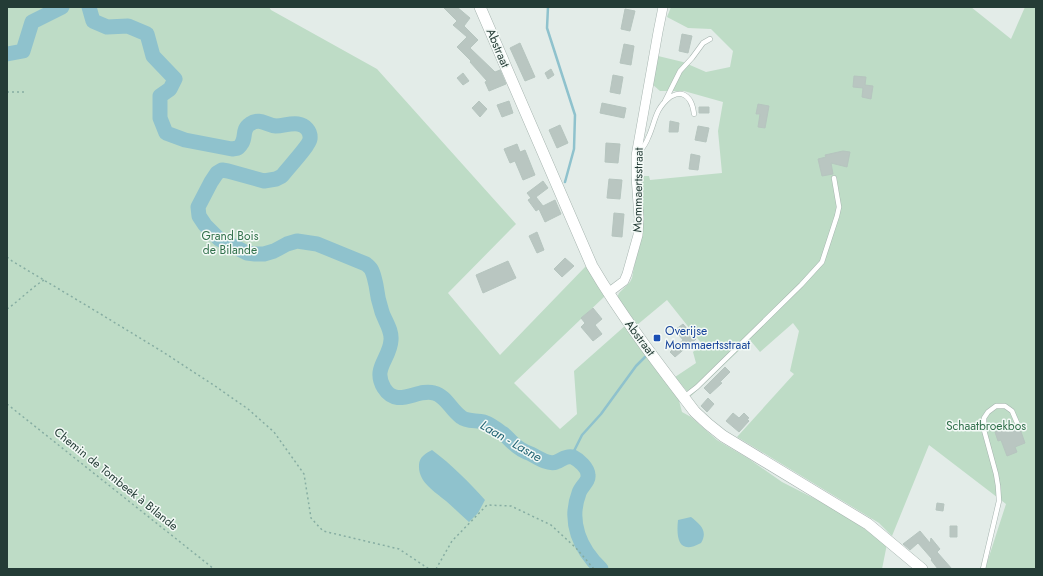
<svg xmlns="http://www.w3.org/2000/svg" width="1043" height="576" font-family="Jost,sans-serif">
<rect width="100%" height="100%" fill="#e3ece8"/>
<path fill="#bedcc6" d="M 7,7 L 269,7 L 271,10 L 377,69 L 516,224 L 448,293 L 500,355 L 587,265 L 605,296 L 514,383 L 560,429 L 577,414 L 574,371 L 626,325 L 677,393 L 682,412 L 691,417 L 717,440 L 749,459 L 782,482 L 833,508 L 887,544 L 882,569 L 585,569 L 583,568 L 581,569 L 7,569 Z
M 671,7 L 785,7 L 792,8 L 793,7 L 971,7 L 1011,39 L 1025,7 L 1036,7 L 1036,569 L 985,569 L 1006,504 L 929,445 L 892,536 L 879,523 L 818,486 L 737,437 L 794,374 L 790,371 L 799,331 L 793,323 L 760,352 L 750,340 L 691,396 L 675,377 L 696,363 L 693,352 L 702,344 L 667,300 L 637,325 L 617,298 L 619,293 L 630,282 L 632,278 L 634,267 L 643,228 L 642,176 L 649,176 L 650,180 L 722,173 L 718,131 L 723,102 L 684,91 L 660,91 L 652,84 L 658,56 L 683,62 L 706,72 L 730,67 L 733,51 L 711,29 L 688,28 L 667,17 Z"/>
<path fill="#8fc2cd" d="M 432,450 C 452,465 469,482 485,500 L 478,513 L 469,522 C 461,515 454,508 446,501 C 434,491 418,482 419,465 C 419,457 426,453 432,450 Z
M 691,517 C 701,525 708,531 701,543 C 679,555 676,539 678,520 Z"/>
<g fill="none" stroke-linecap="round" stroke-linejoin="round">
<path stroke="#8fc2cd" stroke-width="2.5" d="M 548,7 L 547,28 L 575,115 L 574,149 L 565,182
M 571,457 L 582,435 L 601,414 L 636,366 L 645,357"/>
<path stroke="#8fc2cd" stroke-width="15" d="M 89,7 L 93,21 L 107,27 L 128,26 L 147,34 L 153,56 L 175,79 L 170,89 L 160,96 L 160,118 L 166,133 L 185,140 L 232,149 L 238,148 C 239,147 241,145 242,143 C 246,137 242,129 250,124 C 260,117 266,125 276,126 C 283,126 290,123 298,124 C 305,125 311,131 310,139 C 309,146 287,169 282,176 L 276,179 L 264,181 L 228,171 L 222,170 L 217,173 L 211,182 L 198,207 L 199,216 L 205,225 L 219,239 L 247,253 L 255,254 L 264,254 L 274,251 L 287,244 L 297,241 L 317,244 L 366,264 C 368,266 371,268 372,271 C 374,275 375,281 376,285 C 377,294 379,303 382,312 C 385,321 392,330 391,340 C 390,359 372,368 384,388 C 397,409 417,388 434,393 C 446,396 451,410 461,417 C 467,422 476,420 484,422 C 490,424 497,429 502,433 C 506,435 509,440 513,443 C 518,448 525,452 531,454 C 538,458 549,465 556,462 C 562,460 566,455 573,457 C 579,460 588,468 588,475 C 589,482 581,486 579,493 C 568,522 580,549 601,569
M 7,54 L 23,51 L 32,22 L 62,7"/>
</g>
<path fill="#b9c6c1" stroke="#b6c5bf" d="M 443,7 L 457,7 L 470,18 L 464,26 L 478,40 L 470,48 L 495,72 L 500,70 L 506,84 L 489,91 L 485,82 L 487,81 L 470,62 L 471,61 L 457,47 L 467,37 L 453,25 L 457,21 Z
M 625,9 L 635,11 L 630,31 L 621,29 Z
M 682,34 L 692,36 L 688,53 L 679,51 Z
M 520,43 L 535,77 L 525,81 L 510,48 Z
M 624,44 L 634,46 L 631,65 L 620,63 Z
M 551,69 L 554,75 L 548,79 L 545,73 Z
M 463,73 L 469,81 L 463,85 L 457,78 Z
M 613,75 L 623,77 L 620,94 L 610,92 Z
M 854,76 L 866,77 L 865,85 L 873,86 L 871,99 L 862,97 L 863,88 L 853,87 Z
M 479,101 L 487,109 L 480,117 L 472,108 Z
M 509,101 L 513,113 L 502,117 L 497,105 Z
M 602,103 L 626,108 L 624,118 L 600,113 Z
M 758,104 L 769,106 L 765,128 L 758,127 L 760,114 L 756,114 Z
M 699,107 L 709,107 L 709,113 L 699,113 Z
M 670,121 L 679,123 L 678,132 L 669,132 Z
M 560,125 L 568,143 L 557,148 L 549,130 Z
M 698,126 L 709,128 L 706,142 L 695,140 Z
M 606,143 L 620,144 L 618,163 L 605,162 Z
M 517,144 L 520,152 L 525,150 L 535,175 L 523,180 L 515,161 L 510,163 L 504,149 Z
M 843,151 L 850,152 L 847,167 L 831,163 L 833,174 L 822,176 L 818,159 L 826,157 L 825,155 Z
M 691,154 L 700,156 L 698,170 L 689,169 Z
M 609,179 L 622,180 L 620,199 L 607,198 Z
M 543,181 L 548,188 L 536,197 L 543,206 L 555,200 L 561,214 L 545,222 L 539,209 L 536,211 L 528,200 L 531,198 L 527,193 Z
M 614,213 L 624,214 L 622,237 L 612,236 Z
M 537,232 L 544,250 L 537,253 L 529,236 Z
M 565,258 L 574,266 L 562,277 L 554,269 Z
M 508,261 L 516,278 L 483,293 L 476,275 Z
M 593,308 L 602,319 L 595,325 L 602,334 L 593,341 L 581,327 L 585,323 L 581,318 Z
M 683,324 L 696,339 L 675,357 L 670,352 L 683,340 L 675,330 Z
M 725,367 L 730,372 L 720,382 L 722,383 L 710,394 L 704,388 Z
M 708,398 L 714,404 L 707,412 L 701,406 Z
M 733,413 L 739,418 L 744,413 L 749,418 L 747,419 L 749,421 L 739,432 L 726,421 Z
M 1008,427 L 1010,432 L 1020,429 L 1025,443 L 1015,447 L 1017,452 L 1007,456 L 1001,440 L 998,441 L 995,432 Z
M 937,503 L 944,504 L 943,511 L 936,510 Z
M 950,526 L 957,526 L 957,537 L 950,537 Z
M 920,531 L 930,543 L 931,538 L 940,549 L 937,552 L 952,569 L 938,569 L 931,560 L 932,559 L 918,543 L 910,550 L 903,544 Z"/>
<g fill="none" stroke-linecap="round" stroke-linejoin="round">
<g stroke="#a6b4af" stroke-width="5.5">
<path id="service" d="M 665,101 L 680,71 L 692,58 L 703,43 L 710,39
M 638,154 C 642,149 646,144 648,138 C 656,121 654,110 670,97 C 674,95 677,93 682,94 C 691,97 693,106 694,114
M 684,397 L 697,387 L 801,285 L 822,262 L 837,216 L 839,207 L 834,178
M 983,569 L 999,501 L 998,486 L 996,474 L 984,430 L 984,418 L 988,412 L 996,406 L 1005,406 L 1012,411 L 1018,425"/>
</g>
<g stroke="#a6b4af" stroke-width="10">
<path id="minor" d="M 608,293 L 624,281 L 627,274 L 638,235 L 639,218 L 636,176 L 636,156 L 658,32 L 663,7"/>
</g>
<g stroke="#a6b4af" stroke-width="12">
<path id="tertiary" d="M 480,7 L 592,266 C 622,317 659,365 695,412 L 708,424 L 723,436 L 868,524 L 922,569"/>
</g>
<path stroke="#86ada2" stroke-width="1.5" stroke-dasharray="2 3" stroke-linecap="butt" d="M 7,92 L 24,92
M 7,257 L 12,261 L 89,307 L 163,352 L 215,386 L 248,409 L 274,432 L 304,474 L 311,518 L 323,531 L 399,549 L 429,569
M 7,309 C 20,300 31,288 44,280
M 7,404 L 214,569
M 436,569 L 452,541 L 487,505 L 511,506 L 551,525 L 576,548 L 594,569"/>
<use href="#service" stroke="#fff" stroke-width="4.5"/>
<use href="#minor" stroke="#fff" stroke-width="9"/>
<use href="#tertiary" stroke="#fff" stroke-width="11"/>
</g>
<rect fill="#1a4fb4" stroke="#f3f9f6" stroke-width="1.5" x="653" y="334" width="8" height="8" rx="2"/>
<g text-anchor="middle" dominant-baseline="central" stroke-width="3" stroke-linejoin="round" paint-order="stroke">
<g font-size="12" fill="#243c36" stroke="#f3f9f6">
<text transform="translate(498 48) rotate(67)">Abstraat</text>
<text transform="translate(638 190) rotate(-89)">Mommaertsstraat</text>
<text transform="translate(640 338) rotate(53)">Abstraat</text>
<text transform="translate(116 479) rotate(39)">Chemin de Tombeek à Bilande</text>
</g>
<g font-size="12" fill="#31704b" stroke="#f3f9f6">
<text x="230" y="236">Grand Bois<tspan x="230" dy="14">de Bilande</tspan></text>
<text x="986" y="426">Schaatbroekbos</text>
</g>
<g font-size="12" fill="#164399" stroke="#f3f9f6" text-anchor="start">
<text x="665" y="331">Overijse<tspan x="665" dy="14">Mommaertsstraat</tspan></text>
</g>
<g font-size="13" font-style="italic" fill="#226474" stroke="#f3f9f6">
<text transform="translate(511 441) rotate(30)">Laan - Lasne</text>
</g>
</g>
<rect width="1043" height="576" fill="none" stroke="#243c36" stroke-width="16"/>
</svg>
